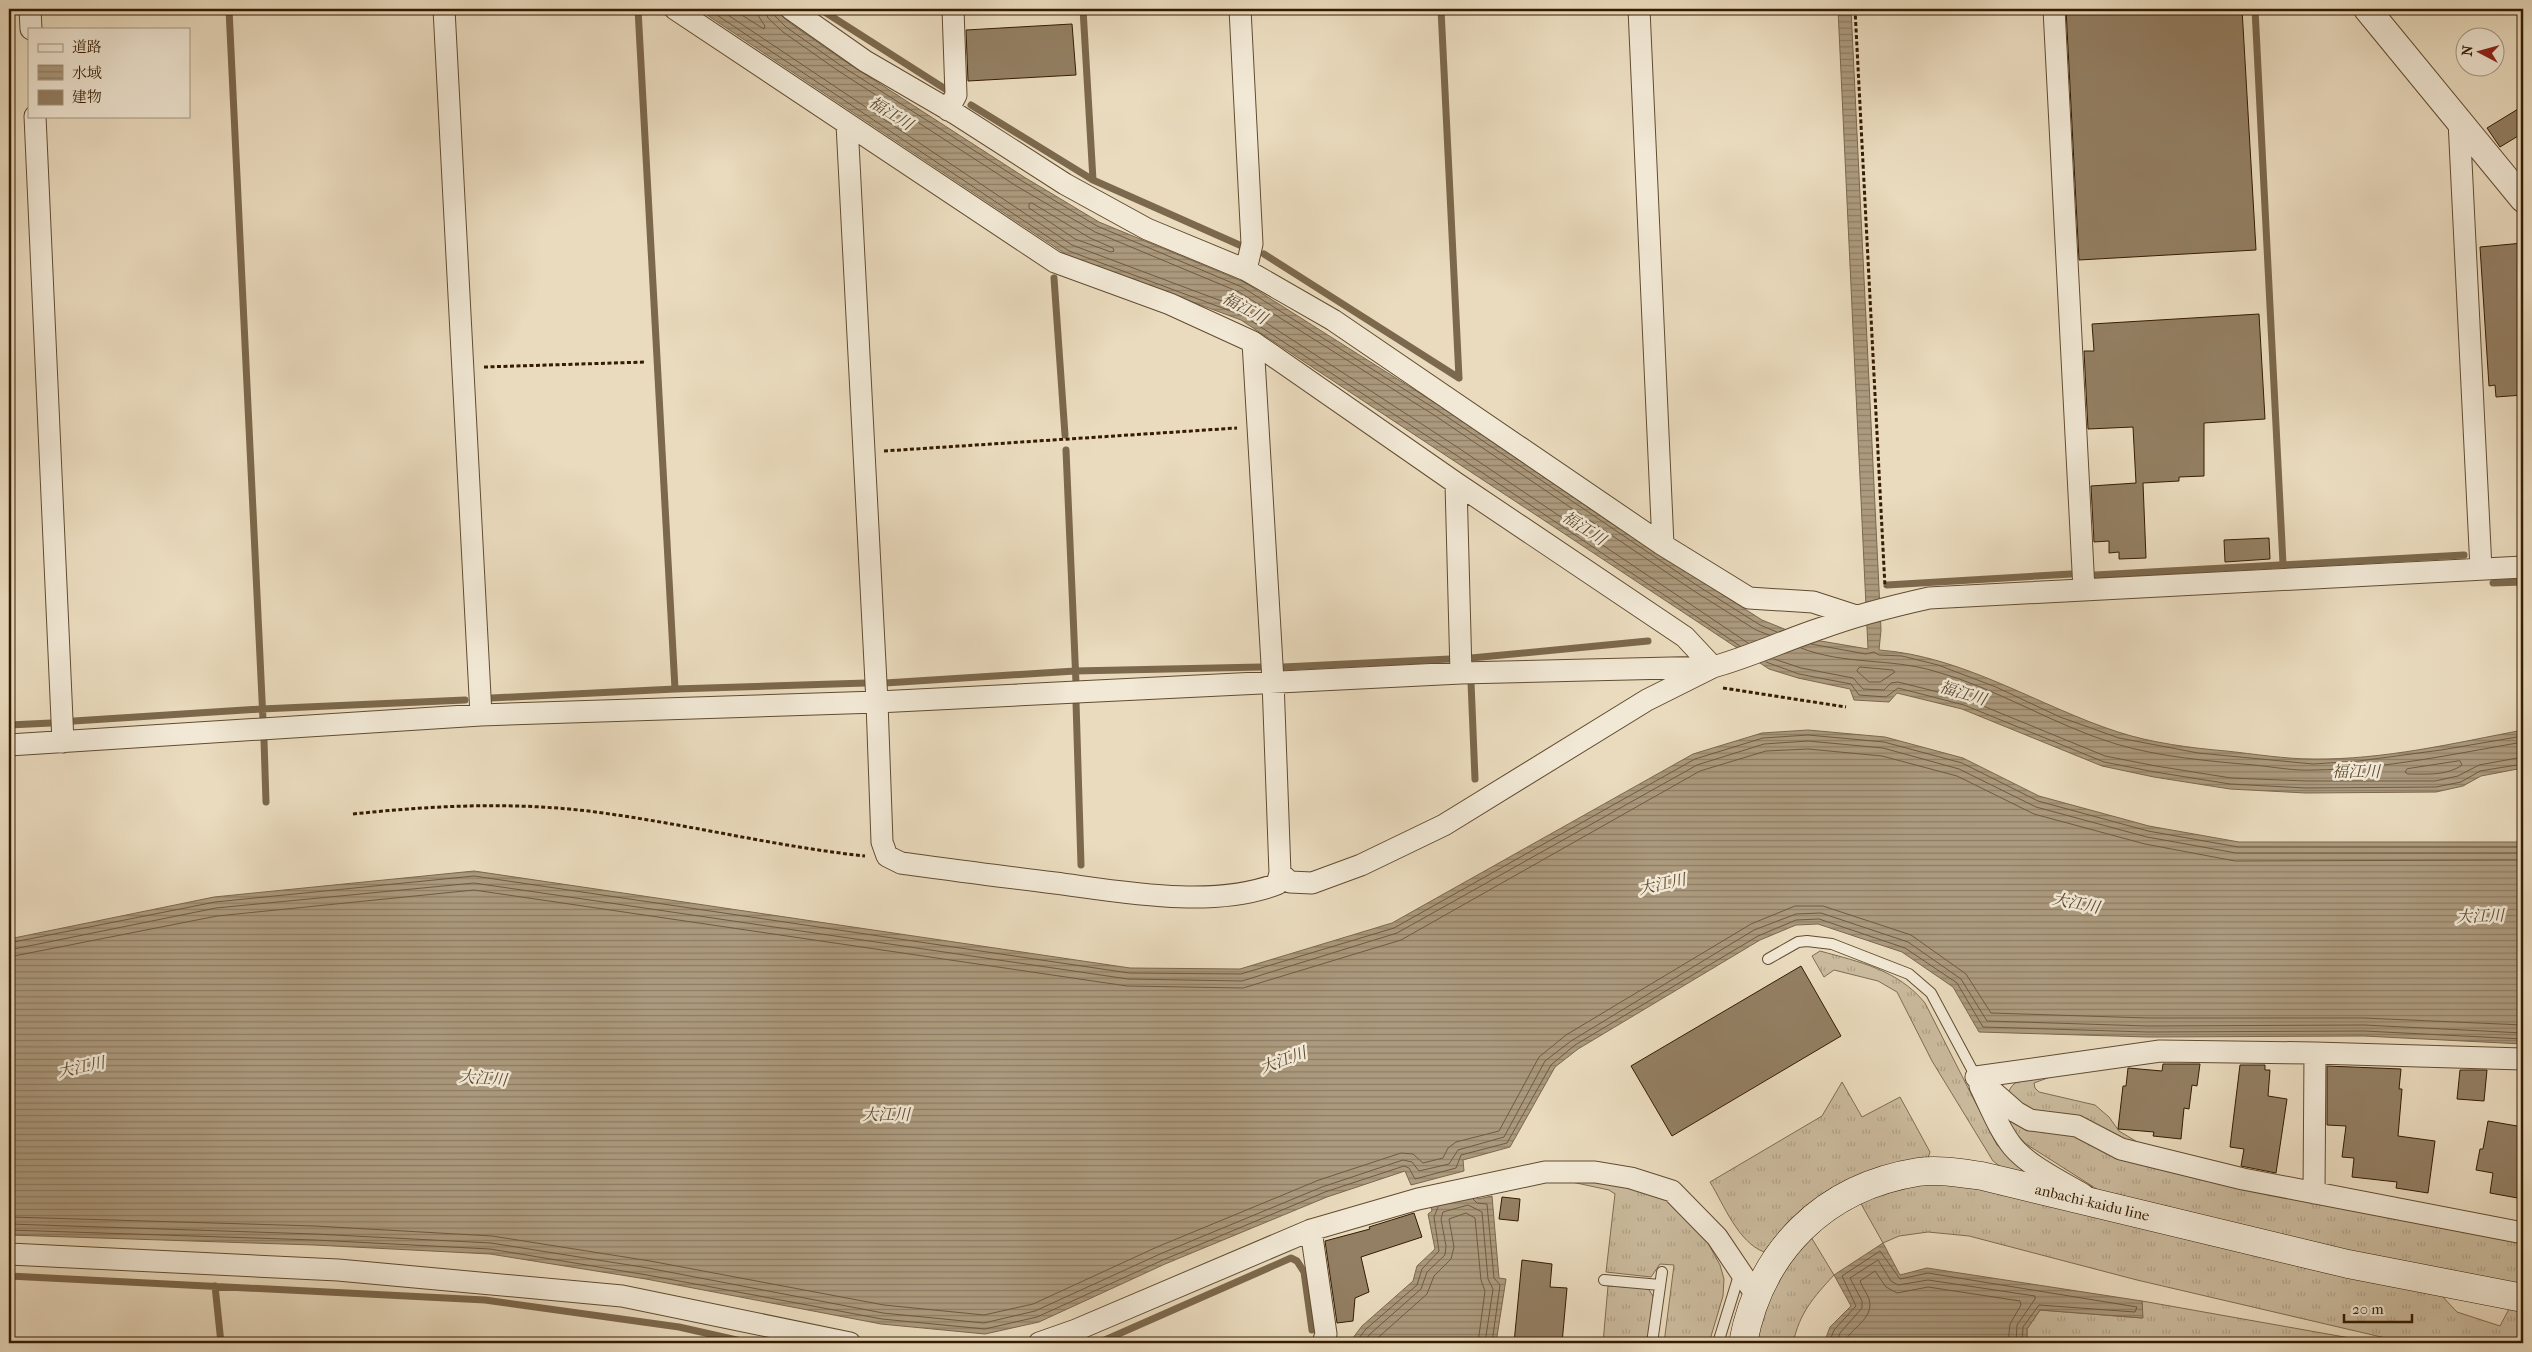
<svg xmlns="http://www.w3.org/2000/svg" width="2532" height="1352" font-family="'IM FELL French Canon','Noto Serif JP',serif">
<defs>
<pattern id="grass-tufts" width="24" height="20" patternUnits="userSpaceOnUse" patternTransform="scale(1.25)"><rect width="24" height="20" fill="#cbbb9e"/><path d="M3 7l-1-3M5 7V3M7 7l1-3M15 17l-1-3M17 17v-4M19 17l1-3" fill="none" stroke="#afa086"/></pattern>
<pattern id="water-rules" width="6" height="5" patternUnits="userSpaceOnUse" patternTransform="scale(1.25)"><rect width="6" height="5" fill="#ac9a7e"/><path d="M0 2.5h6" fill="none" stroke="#8d7d65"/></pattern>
</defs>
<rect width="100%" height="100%" fill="#eadbbe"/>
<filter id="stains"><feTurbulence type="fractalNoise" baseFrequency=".004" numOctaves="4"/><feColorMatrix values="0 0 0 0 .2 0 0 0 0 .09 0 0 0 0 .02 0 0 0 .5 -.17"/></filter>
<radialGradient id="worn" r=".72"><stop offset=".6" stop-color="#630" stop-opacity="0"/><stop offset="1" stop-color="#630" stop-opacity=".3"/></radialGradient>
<path fill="url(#grass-tufts)" stroke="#806c50" d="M 1820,951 C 1860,962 1898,970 1925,1003 L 1997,1145 L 2031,1174 L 2001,1167 L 1993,1161 L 1932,1061 L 1897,992 L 1878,981 L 1834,970 L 1824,977 L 1812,956 Z
M 2061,1073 L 2034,1083 L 2035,1088 L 2039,1092 L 2095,1105 L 2109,1117 L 2119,1131 L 2144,1146 L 2034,1113 L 2008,1095 C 2011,1074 2044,1076 2061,1073 Z
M 1842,1082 L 1862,1117 L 1900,1097 L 1930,1152 L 1928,1158 C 1850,1176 1814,1184 1764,1252 C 1738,1242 1724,1205 1710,1182 L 1822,1116 Z
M 2001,1107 L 2014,1116 L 2523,1240 L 2523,1288 L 2347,1252 L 2103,1193 L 2026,1144 L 2010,1127 Z
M 1567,1181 L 1630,1183 L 1669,1199 L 1708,1243 L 1720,1265 L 1724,1279 L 1723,1296 L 1709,1343 L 1664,1343 L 1674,1265 L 1660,1264 L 1651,1277 L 1606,1272 L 1615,1194 L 1609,1190 Z
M 1915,1183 L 1969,1186 L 2440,1294 L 2457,1312 L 2500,1326 L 2509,1309 L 2523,1311 L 2523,1343 L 2407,1343 L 2137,1280 L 1969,1236 L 1928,1232 L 1899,1236 L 1883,1243 L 1860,1202 Z
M 1811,1237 L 1834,1275 C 1813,1298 1800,1312 1793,1343 L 1756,1343 L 1764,1306 L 1797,1251 Z
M 1608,1286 L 1648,1288 L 1654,1298 L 1648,1343 L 1603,1343 Z
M 2142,1301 L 2378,1343 L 2027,1343 L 2027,1329 L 2040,1310 L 2142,1318 Z"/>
<path fill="url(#water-rules)" stroke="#7c684c" d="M 698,9 L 775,9 L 790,23 L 843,60 L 1024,177 L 1099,222 L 1244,282 L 1440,406 L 1611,523 L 1762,620 L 1809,639 L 1868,649 L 1838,9 L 1851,9 L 1881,630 L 1879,650 C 1964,656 2038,706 2118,732 C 2152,743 2191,748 2226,751 C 2255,754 2284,759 2313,759 C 2383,760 2455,743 2523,730 L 2523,768 L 2481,776 L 2463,786 L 2436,792 L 2306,793 L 2230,789 L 2154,777 L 2102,766 L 1962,709 L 1897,693 L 1889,702 L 1854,700 L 1850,689 L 1798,678 L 1769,669 L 1241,320 L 1067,255 Z
M 1808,730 L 1885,737 L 1963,758 L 2039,796 L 2149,826 L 2239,842 L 2523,842 L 2523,1044 L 2364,1036 L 2148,1037 L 1979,1032 L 1953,987 L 1902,952 L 1818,924 L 1796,925 L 1760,940 L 1578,1049 L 1555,1067 L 1510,1147 L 1463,1160 L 1464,1171 L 1411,1185 L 1405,1171 L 1327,1197 L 1165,1264 L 1039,1322 L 985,1334 L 881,1324 L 646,1279 L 490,1254 L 314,1245 L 9,1235 L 9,939 L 214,897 L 474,871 L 1130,968 L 1240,969 L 1392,923 L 1693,754 L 1762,733 Z
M 1475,1192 L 1478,1199 L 1492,1196 L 1499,1278 L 1506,1279 L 1496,1343 L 1349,1343 L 1362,1326 L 1413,1281 L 1417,1266 L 1435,1249 L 1428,1214 L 1432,1211 L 1430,1203 Z
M 1883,1243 L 1900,1275 L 1927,1268 L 2142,1301 L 2143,1318 L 2040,1310 L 2027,1329 L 2027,1343 L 1824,1343 L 1830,1327 L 1851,1306 L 1834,1275 Z"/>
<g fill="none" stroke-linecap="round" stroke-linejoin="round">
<path stroke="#705b40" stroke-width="1" d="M 708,9 L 1069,251 L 1244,316 L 1453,453 L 1740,646
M 719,9 L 1072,245 L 1248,311 L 1457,447 L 1748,643
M 732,9 L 764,29 L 765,26 L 759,17 L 758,9
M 765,9 L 768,18 L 783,32 L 837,70 L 1018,187 L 1095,232 L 1239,292 L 1434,415 L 1694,591 L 1756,630 L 1769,635
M 772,9 L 773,14 L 786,27 L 840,65 L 1022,181 L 1097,226 L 1242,287 L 1437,410 L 1698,586 L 1760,625 L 1777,632
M 1032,203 L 1090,238 L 1113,248 L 1114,251 L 1111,252 L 1075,239 L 1029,208 L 1029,204 Z
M 1811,644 L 1866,654 L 1874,652 L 1879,655 L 1902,656 L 1938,665 L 1996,687 L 2060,717 L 2119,738 L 2198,753 L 2313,764 L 2359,761 L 2441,750 L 2523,736
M 1801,648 C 1844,665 1890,658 1934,671 C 1997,688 2053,725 2116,744 C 2160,757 2208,761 2254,765 C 2274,767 2294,771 2314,770 C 2384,769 2454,754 2523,742
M 1774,659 L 1801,668 L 1853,678 L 1863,689 L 1884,690 L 1891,683 L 1898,682 L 1966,699 L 2105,756 L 2156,766 L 2231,778 L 2306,781 L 2435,781 L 2458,776 L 2479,765 L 2523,757
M 1766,662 L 1799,674 L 1851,684 L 1859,695 L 1886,697 L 1898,688 L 1964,705 L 2104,762 L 2155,772 L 2230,784 L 2306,788 L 2436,787 L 2461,782 L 2480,771 L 2523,764
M 1860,667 L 1893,670 L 1895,672 L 1880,682 L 1869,682 L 1857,671 Z
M 2460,761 L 2462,765 C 2447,776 2425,774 2408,774 L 2405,772 L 2407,769 Z
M 9,943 L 215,902 L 474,876 L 1129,973 L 1241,974 L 1394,928 L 1695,759 L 1763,738 L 1808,735 L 1884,742 L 1962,763 L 2038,801 L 2148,831 L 2238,847 L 2523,847
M 9,950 L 216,908 L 474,883 L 1128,979 L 1242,981 L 1397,933 L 1697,765 L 1764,744 L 1808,741 L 1883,748 L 1959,769 L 2036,807 L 2147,837 L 2236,853 L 2523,853
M 9,957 L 217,916 L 474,890 L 1127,986 L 1243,988 L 1401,940 L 1700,771 L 1766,751 L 1808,749 L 1882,756 L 1957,776 L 2034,814 L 2145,844 L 2235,861 L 2523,860
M 1473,1199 L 1477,1203 L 1487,1204 L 1494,1278 L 1500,1285 L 1492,1343
M 9,1217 L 315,1226 L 492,1236 L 650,1261 L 884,1305 L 984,1315 L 1033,1304 L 1157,1247 L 1319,1180 L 1401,1153 L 1413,1154 L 1423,1163 L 1443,1158 L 1448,1148 L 1456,1142 L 1499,1131 L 1539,1057 L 1566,1035 L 1751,924 L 1795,906 L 1823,906 L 1911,935 L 1966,974 L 1991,1013 L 2148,1018 L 2364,1018 L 2523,1025
M 9,1224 L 315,1234 L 491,1243 L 648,1268 L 883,1313 L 984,1323 L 1035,1311 L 1160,1254 L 1322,1187 L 1403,1160 L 1412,1162 L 1419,1171 L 1449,1164 L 1458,1150 L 1504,1137 L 1545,1061 L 1571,1041 L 1754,930 L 1796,914 L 1821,913 L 1908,942 L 1961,979 L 1987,1021 L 2148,1026 L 2364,1025 L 2523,1033
M 9,1230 L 315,1240 L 490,1249 L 647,1275 L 882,1319 L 985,1329 L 1037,1317 L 1163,1260 L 1325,1192 L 1404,1166 L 1409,1168 L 1415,1179 L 1456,1168 L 1461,1155 L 1507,1143 L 1551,1065 L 1575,1045 L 1758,936 L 1796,920 L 1819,919 L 1905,948 L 1957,983 L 1983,1027 L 2148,1032 L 2364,1031 L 2523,1039
M 1355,1343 L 1366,1329 L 1417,1285 L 1422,1269 L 1439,1251 L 1434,1217 L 1438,1207
M 1363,1343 L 1370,1334 L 1421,1289 L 1427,1272 L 1445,1255 L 1446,1246 L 1441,1219 L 1443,1212 L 1468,1205 L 1482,1212 L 1488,1279 L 1493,1289 L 1485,1343
M 1372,1343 L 1427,1294 L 1434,1276 L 1451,1259 L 1454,1247 L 1449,1219 L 1466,1213 L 1475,1218 L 1481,1280 L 1485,1291 L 1478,1343
M 1829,1343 L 1834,1330 L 1856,1306 L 1842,1276 L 1880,1251 L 1900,1279 L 1928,1273 L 2137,1307 L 2135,1312 L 2039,1305 L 2023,1327 L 2022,1343
M 1836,1343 L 1840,1333 L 1862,1308 L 1862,1301 L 1850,1278 L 1878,1260 L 1891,1281 L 1898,1285 L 1928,1280 L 2035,1296 L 2035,1299 L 2017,1325 L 2016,1343
M 1844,1343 C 1850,1328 1875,1319 1869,1299 C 1867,1293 1862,1287 1860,1281 L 1875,1271 L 1886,1287 L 1897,1293 L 1928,1287 L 2020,1301 L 2021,1305 L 2010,1324 L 2008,1343"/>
<path stroke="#7c684c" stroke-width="7" d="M 229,9 L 263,720
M 638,9 L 675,689
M 820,9 L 950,92
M 1083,9 L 1093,180
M 1441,9 L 1459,378
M 2255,9 L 2283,564
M 971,105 L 1093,180 L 1244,247
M 1264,254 L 1459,378
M 1054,278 L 1065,435
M 1066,450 L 1076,683
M 2095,575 L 2464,555
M 2493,583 L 2523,582
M 1887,585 L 2071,574
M 1283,667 L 1471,658 L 1648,641
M 1471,682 L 1475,779
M 885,683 L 1075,671 L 1261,667
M 492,698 L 675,689 L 866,683
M 1076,702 L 1081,865
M 74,721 L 261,709 L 465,700
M 9,725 L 51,723
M 264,740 L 266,802
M 9,1276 L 485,1300 L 679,1327 L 750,1343
M 215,1286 L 221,1343
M 1098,1343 L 1291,1258 L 1297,1261 L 1304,1272 L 1312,1330"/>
</g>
<path fill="#937f63" stroke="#351c01" d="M 2066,9 L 2242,9 L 2256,250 L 2079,260 Z
M 1072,24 L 1076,75 L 968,81 L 966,30 Z
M 2523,106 L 2523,133 L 2500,147 L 2487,128 Z
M 2523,243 L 2523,395 L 2496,397 L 2495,385 L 2489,386 L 2480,247 Z
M 2259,314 L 2265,419 L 2204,423 L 2204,476 L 2179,477 L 2179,481 L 2143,483 L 2146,558 L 2119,559 L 2119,552 L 2109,553 L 2109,541 L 2094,542 L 2091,486 L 2136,483 L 2133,427 L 2088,429 L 2084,351 L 2094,351 L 2092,324 Z
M 2269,538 L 2270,559 L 2225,562 L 2224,540 Z
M 1801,966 L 1841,1036 L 1672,1136 L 1631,1066 Z
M 2163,1064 L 2200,1064 L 2197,1086 L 2192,1085 L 2189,1109 L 2184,1108 L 2181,1139 L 2153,1136 L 2154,1132 L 2118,1129 L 2123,1086 L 2126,1086 L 2128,1068 L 2162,1071 Z
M 2240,1065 L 2265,1065 L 2265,1070 L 2270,1070 L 2268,1096 L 2287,1099 L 2276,1173 L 2241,1166 L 2244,1149 L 2230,1147 Z
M 2327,1066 L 2401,1069 L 2399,1089 L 2402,1089 L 2398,1136 L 2435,1141 L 2428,1193 L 2396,1188 L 2397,1182 L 2352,1177 L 2354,1158 L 2342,1157 L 2346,1126 L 2327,1125 Z
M 2460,1070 L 2487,1070 L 2484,1101 L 2457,1099 Z
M 2488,1121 L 2523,1127 L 2523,1199 L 2490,1193 L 2493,1173 L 2476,1170 L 2480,1149 L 2483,1149 Z
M 1502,1197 L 1520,1199 L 1518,1221 L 1499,1219 Z
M 1414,1213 L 1422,1237 L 1361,1257 L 1369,1292 L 1355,1298 L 1353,1321 L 1337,1323 L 1325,1241 L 1370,1229 L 1369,1227 Z
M 1522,1260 L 1552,1264 L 1550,1287 L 1567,1288 L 1562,1343 L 1514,1343 Z"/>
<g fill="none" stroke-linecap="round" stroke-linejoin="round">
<g stroke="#624c30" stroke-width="12">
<path id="service" d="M 1768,959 L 1798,942 L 1807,941 L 1832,944 L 1909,974 L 1931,993 L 1976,1077
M 1604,1280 L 1660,1285
M 1652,1343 L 1662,1272
M 1718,1343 L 1740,1272"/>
</g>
<g stroke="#624c30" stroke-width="23">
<path id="minor" d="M 30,9 L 31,29
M 444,9 L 481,715
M 675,9 L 1055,262 L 1170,304 L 1253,342 L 1456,483 L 1685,637 L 1713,667 L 1647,700 L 1444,825 L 1361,865 L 1312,883 L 1290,882 L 1280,873 L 1273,681 L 1253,342
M 791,9 L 865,61 L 956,114 L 1065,184 L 1147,229 L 1246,270 L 1333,320 L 1663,545 L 1749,598 L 1813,602 L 1856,616
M 1240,9 L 1252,244 L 1246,270
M 1639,9 L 1663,545
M 2054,9 L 2084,590
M 948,110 L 956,95 L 953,9
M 35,116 L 63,742
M 2459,121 L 2481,569
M 847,124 L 877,702 L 882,842 L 887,856 L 901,863 C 953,870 1004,877 1055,883 C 1123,892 1212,909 1277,884 L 1280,873
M 1456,483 L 1461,673
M 9,745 L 481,715 L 877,702 L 1461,673 L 1713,667 C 1750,657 1785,640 1822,628 C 1857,615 1893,606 1929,598 L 2523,567
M 1976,1077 L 2016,1112 L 2030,1120 L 2077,1126 L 2121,1149 L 2243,1179 L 2523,1233
M 1976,1077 L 2160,1051 L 2315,1053 L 2523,1059
M 1980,1086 C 1990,1106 1999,1130 2013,1147 C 2029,1166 2062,1182 2084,1195
M 2314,1193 L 2315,1053
M 1311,1230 L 1326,1334 L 1323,1343
M 9,1254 L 338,1270 L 622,1296 L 850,1343
M 1039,1343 L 1076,1330 L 1311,1230 L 1418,1199 L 1545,1172 L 1595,1172 L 1631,1178 L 1672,1191 L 1717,1237 L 1756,1295"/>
</g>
<g stroke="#624c30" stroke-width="28">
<path id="tertiary" d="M 2367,9 L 2523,199"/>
</g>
<g stroke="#351c01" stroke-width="29">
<g id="secondary">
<path id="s1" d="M 1743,1343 C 1760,1251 1824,1187 1918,1172 C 1939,1169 1961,1173 1982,1176 L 2348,1264 L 2523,1298"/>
</g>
</g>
<path stroke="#351c01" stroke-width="3" stroke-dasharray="4 2.5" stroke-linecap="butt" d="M 1855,9 L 1885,587
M 484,367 L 646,362
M 884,451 L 1237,428
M 1723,688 L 1846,707
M 353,814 C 439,805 524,801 610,814 C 695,826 780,847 865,856"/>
<use href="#service" stroke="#f1e8d5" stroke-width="10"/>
<use href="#minor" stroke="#f1e8d5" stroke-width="21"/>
<use href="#tertiary" stroke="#f1e8d5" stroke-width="26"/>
<use href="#secondary" stroke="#f1e8d5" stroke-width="28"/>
</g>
<g text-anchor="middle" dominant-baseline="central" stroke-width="5" stroke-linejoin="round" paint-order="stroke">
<g font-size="15" fill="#351c01" stroke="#f1e8d5">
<text stroke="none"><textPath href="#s1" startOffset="440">anbachi-kaidu line</textPath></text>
</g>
<g font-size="16" font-style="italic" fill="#5f482d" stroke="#f1e8d5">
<text transform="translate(891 113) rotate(32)">福江川</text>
<text transform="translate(1245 308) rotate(29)">福江川</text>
<text transform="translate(1584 528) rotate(33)">福江川</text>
<text transform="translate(1963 693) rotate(17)">福江川</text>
<text x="2356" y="771">福江川</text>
<text transform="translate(1662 884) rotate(-12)">大江川</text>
<text transform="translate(2076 903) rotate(11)">大江川</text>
<text transform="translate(2480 916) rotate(-2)">大江川</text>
<text transform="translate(1283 1060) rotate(-20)">大江川</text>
<text transform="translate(81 1067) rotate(-12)">大江川</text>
<text transform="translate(483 1078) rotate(5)">大江川</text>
<text x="886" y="1114">大江川</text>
</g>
</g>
<rect width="2532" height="1352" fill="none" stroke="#eadbbe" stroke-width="30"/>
<rect x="10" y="10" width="2512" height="1332" fill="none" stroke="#351c01" stroke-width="2.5"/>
<rect x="15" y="15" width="2502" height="1322" fill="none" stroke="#351c01"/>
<rect x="28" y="28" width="162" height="90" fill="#f1e8d5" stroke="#a69680"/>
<rect x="38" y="44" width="25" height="8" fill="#f1e8d5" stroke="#a69680"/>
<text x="72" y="52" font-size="15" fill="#351c01">道路</text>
<rect x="38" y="65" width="25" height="15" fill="url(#water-rules)" stroke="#a69680"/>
<text x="72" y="78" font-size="15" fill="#351c01">水域</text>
<rect x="38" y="90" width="25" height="15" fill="#937f63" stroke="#a69680"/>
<text x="72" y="102" font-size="15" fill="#351c01">建物</text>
<g transform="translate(2480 52) rotate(276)"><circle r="24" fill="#f1e8d5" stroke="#a69680"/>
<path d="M0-4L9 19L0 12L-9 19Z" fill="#8f2418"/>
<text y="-8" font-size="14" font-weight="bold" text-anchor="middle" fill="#351c01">N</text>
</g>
<path d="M2344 1314v8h68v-8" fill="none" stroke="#351c01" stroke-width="2.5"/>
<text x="2352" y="1314" font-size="15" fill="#351c01" stroke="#f1e8d5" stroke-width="4" paint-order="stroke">20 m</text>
<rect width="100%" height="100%" filter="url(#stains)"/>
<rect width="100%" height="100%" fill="url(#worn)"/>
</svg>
